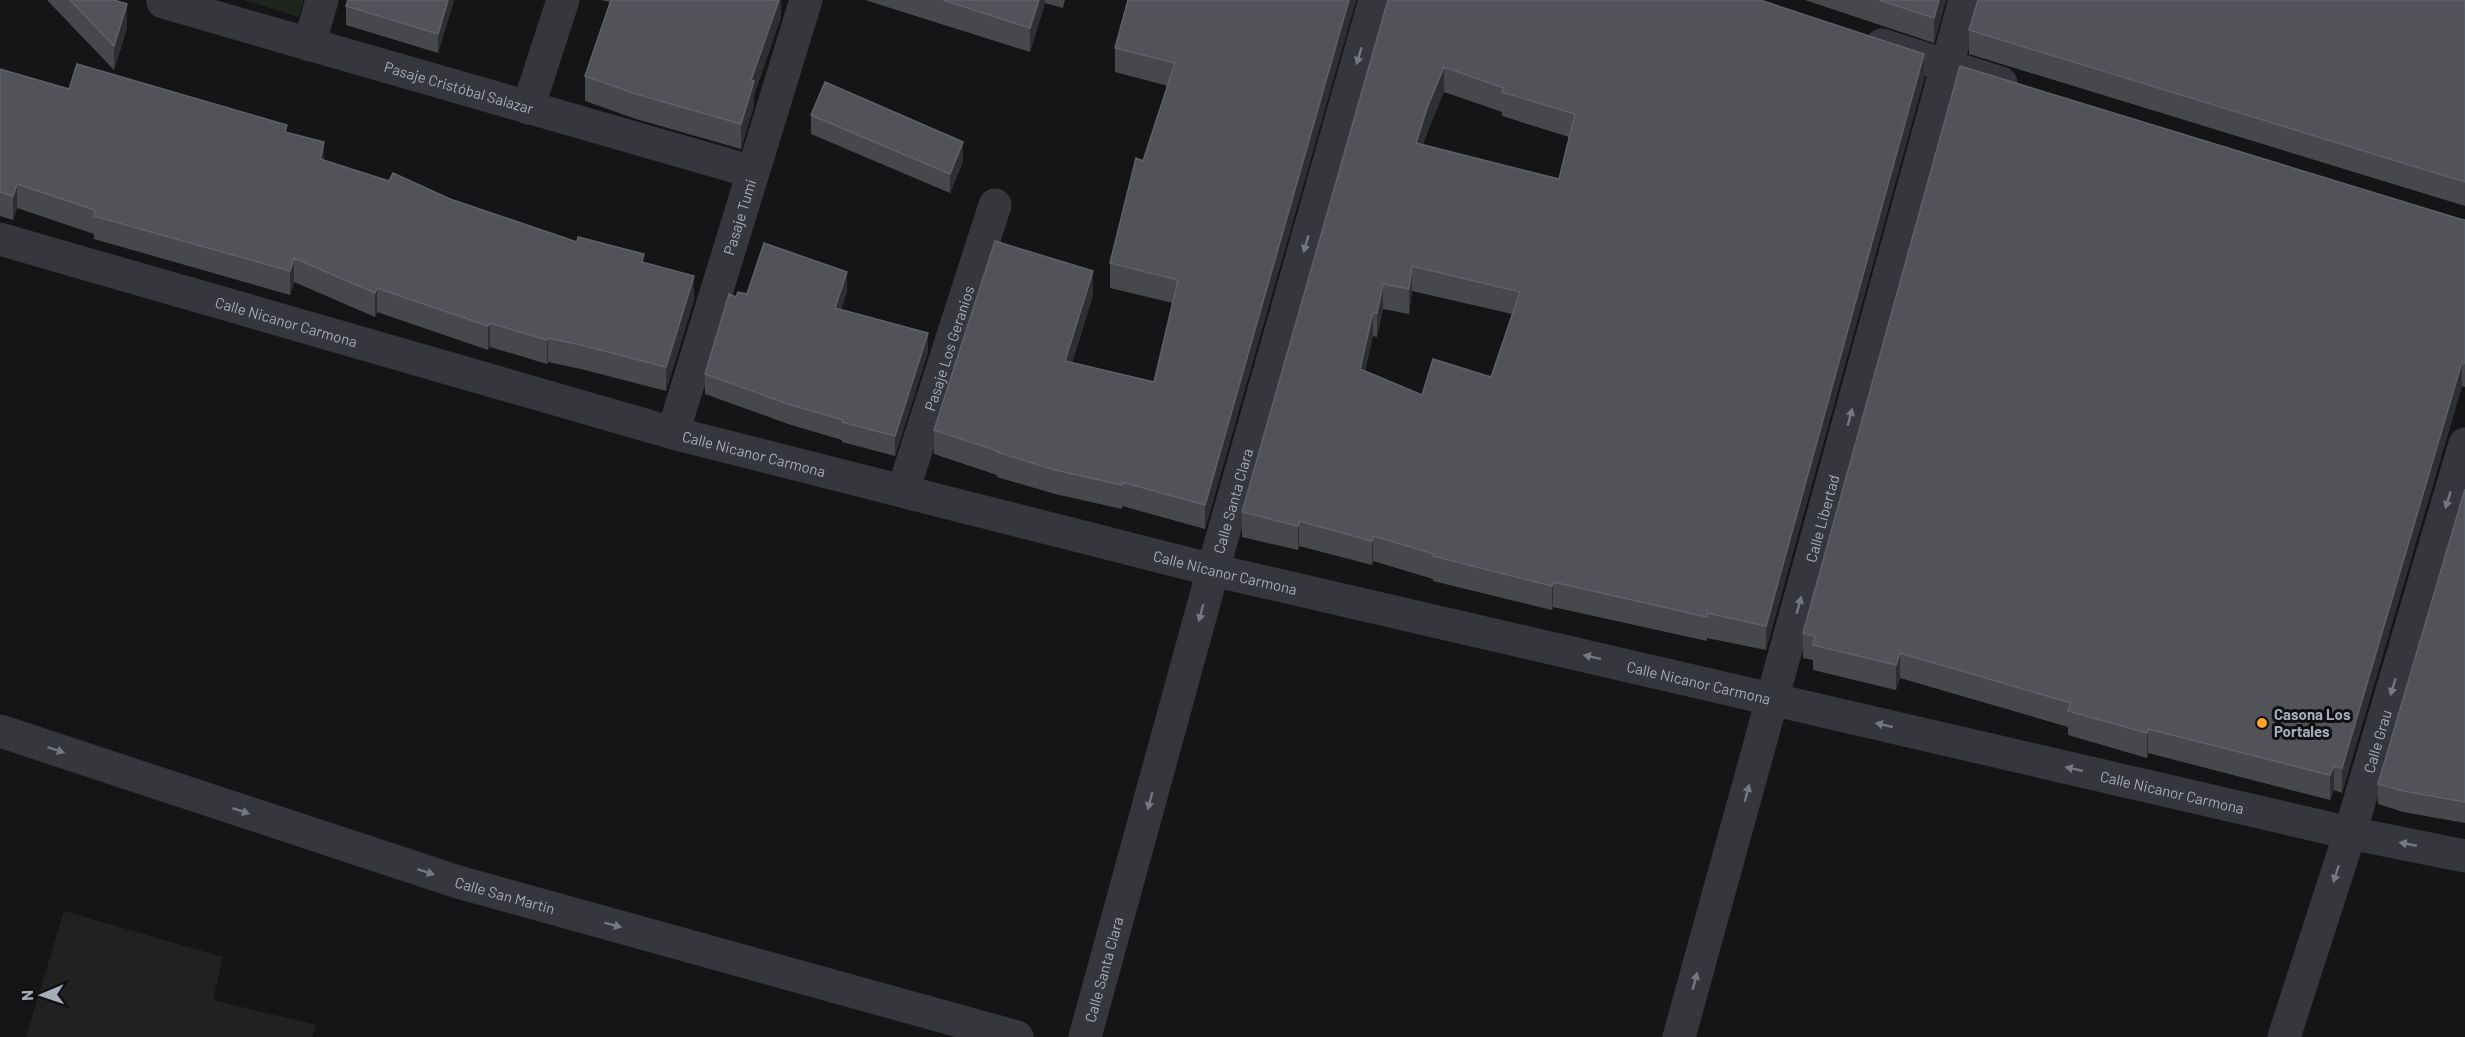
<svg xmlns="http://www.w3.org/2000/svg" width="2465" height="1037" font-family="Barlow,sans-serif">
<rect width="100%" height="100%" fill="#151517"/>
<path fill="#212124" d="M 64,911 L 223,957 L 213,1000 L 316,1025 L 312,1037 L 26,1037 Z"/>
<path fill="#1d251d" d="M 244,0 L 304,0 L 298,17 Z"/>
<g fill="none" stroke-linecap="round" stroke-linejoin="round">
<g stroke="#36373c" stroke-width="33">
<path id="s1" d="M 163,2 L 753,172"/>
<path d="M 309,45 L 322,0"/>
<path d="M 528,108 L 563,0"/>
<path id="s2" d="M 673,433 L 806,0"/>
<path id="s3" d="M 903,491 L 995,205"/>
<path id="s4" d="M 0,731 L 458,882 L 1017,1037"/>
<path id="s5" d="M 1085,1037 L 1213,570 L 1375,0"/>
<path id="s6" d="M 1679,1037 L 1965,0"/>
</g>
<g stroke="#36373c" stroke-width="33">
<path d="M 1882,45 L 2001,83"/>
<path id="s7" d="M 0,239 L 673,433 L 1213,570 L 2350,833 L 2465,856"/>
<path id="s8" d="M 2284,1037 L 2350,833 L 2465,444"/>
</g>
</g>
<path fill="#46484c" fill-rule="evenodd" d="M 47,0 L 114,0 L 127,28 L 114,70 Z
M 348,0 L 454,0 L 438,53 L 346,25 L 346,6 Z
M 601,0 L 781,0 L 781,17 L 754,95 L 754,105 L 741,149 L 636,119 L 585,101 L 585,76 L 610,2 Z
M 865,0 L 1065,0 L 1063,8 L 1045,3 L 1030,52 Z
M 1128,0 L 1356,0 L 1205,529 L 1122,506 L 1122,509 L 1055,494 L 997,477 L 997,475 L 934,454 L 934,430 L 1093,295 L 1072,363 L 1154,382 L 1173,303 L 1110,288 L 1110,263 L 1168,86 L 1115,72 L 1115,48 Z
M 1388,0 L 1924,79 L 1766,650 L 1707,638 L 1707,641 L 1553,607 L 1552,610 L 1433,581 L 1433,579 L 1373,561 L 1372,565 L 1299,546 L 1298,550 L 1242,537 L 1242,512 ZM 1444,92 L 1502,112 L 1502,116 L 1569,137 L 1559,179 L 1423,145 L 1427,133 ZM 1412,291 L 1512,314 L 1491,377 L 1422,395 L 1365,371 L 1373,336 L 1377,337 L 1383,309 L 1409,314 Z
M 1805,0 L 1946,0 L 1934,43 Z
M 2465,0 L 2465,206 L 1969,54 L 1969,30 Z
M 0,69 L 69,89 L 287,132 L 324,161 L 389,181 L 450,199 L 577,242 L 644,262 L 694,300 L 666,391 L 581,369 L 548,362 L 547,364 L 490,347 L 488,350 L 377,312 L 375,317 L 294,282 L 290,295 L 94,239 L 94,234 L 17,208 L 13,220 L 0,216 Z
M 811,115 L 963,161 L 950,193 L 811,134 Z
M 2460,219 L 2465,220 L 2465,387 L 2462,386 L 2342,793 L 2334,790 L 2330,800 L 2148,753 L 2147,758 L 2068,735 L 2068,727 L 1900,678 L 1896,690 L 1813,670 L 1813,660 L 1803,658 L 1803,633 Z
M 847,292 L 841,309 L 928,352 L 895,456 L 842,442 L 842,440 L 788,424 L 705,394 L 705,374 L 736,297 L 747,294 Z
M 2465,489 L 2465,823 L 2403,812 L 2378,804 L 2378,784 Z"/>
<path fill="#2e2f32" d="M 448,0 L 454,0 L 438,53 L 438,34 Z
M 779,0 L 781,0 L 781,17 L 754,95 L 754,105 L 741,149 L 741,124 L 751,80 Z
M 1039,0 L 1045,0 L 1045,3 L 1030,52 L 1030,28 Z
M 1349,0 L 1356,0 L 1205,529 L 1205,505 Z
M 1939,0 L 1946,0 L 1934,43 L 1934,18 Z
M 127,4 L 127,28 L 114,70 L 114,46 Z
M 1924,54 L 1924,79 L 1766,650 L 1766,626 Z
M 1444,67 L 1444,92 L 1427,133 L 1416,167 L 1416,143 L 1427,108 Z
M 324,142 L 324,166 L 320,159 Z
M 963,142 L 963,161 L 950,193 L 950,174 Z
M 17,184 L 17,208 L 13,220 L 13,196 Z
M 294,258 L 294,282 L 290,295 L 290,271 Z
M 1412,266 L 1412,291 L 1409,314 L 1409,289 Z
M 1093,271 L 1093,295 L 1065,386 L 1065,361 Z
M 847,272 L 847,292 L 835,327 L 835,308 Z
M 694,276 L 694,300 L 666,391 L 666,367 Z
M 1383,284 L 1383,309 L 1377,337 L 1377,313 Z
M 377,288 L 377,312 L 375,317 L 375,293 Z
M 1373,312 L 1373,336 L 1360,393 L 1360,369 Z
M 490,323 L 490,347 L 488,350 L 488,326 Z
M 928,333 L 928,352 L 895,456 L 895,436 Z
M 548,338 L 548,362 L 547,364 L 547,340 Z
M 2462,362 L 2462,386 L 2342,793 L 2342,768 Z
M 1299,521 L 1299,546 L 1298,550 L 1298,526 Z
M 1373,536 L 1373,561 L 1372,565 L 1372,541 Z
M 1553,582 L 1553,607 L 1552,610 L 1552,586 Z
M 1900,653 L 1900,678 L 1896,690 L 1896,665 Z
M 2148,729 L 2148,753 L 2147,758 L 2147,733 Z
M 2334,766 L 2334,790 L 2330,800 L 2330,775 Z"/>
<path fill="#515358" stroke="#5e6167" stroke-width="1.5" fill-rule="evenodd" d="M 70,0 L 114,0 L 127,4 L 114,46 Z
M 348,0 L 448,0 L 438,34 L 346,6 Z
M 611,0 L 779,0 L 751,80 L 754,81 L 741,124 L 636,94 L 585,76 Z
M 943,0 L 1039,0 L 1030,28 Z
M 1128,0 L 1349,0 L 1205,505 L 1122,482 L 1122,485 L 1055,470 L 997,452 L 998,451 L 934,430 L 995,241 L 1093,271 L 1065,361 L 1154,382 L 1178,280 L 1110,263 L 1136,158 L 1143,161 L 1175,63 L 1115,48 Z
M 1388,0 L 1760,0 L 1924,54 L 1766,626 L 1707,613 L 1707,617 L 1553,582 L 1552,586 L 1433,556 L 1434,554 L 1373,536 L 1372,541 L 1299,521 L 1298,526 L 1242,512 ZM 1444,67 L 1504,88 L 1502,92 L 1575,114 L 1559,179 L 1416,143 L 1427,108 ZM 1412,266 L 1520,292 L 1491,377 L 1433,359 L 1422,395 L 1360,369 L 1373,312 L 1377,313 L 1383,284 L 1409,289 Z
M 1879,0 L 1939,0 L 1934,18 Z
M 1978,0 L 2465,0 L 2465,182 L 1969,30 Z
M 77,64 L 287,125 L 285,132 L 324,142 L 320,159 L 389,181 L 393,173 L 450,199 L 577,242 L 578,237 L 644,254 L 642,262 L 694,276 L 666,367 L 581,345 L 548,338 L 547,340 L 490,323 L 488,326 L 377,288 L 375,293 L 294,258 L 290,271 L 94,216 L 95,210 L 17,184 L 13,196 L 0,192 L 0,69 L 69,89 Z
M 1960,66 L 2460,219 L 2465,220 L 2465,363 L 2462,362 L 2342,768 L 2334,766 L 2330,775 L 2148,729 L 2147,733 L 2068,711 L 2071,703 L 1900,653 L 1896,665 L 1813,645 L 1815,636 L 1803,633 Z
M 825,82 L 963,142 L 950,174 L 811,115 Z
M 764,243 L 847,272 L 835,308 L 928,333 L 895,436 L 842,422 L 843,420 L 788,404 L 705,374 L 729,294 L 736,297 L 738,292 L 747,294 Z
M 2465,489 L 2465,802 L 2403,791 L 2378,784 Z"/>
<defs><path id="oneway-solid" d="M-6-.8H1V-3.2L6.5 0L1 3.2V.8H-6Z" transform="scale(1.5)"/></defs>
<g fill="#747880">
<use href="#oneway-solid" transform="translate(1359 56) rotate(106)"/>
<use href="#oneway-solid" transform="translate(1306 244) rotate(106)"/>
<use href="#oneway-solid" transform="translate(1850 417) rotate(-75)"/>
<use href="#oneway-solid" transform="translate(2448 500) rotate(107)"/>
<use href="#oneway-solid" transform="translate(1799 605) rotate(-75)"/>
<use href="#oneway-solid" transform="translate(1201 613) rotate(105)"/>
<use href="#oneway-solid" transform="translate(1592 657) rotate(-167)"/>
<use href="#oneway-solid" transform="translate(2393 687) rotate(107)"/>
<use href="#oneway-solid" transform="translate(1884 725) rotate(-167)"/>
<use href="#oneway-solid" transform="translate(56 750) rotate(18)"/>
<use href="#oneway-solid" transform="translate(2074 769) rotate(-167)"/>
<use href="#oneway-solid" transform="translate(1747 793) rotate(-75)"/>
<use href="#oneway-solid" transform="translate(1150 801) rotate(105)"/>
<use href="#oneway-solid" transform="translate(241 811) rotate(18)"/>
<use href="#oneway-solid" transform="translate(2408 844) rotate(-169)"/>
<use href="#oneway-solid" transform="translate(426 872) rotate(18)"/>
<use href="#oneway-solid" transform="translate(2336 874) rotate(108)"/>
<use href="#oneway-solid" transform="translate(613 925) rotate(15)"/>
<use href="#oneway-solid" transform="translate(1695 981) rotate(-75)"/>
</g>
<circle fill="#fba329" stroke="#101012" stroke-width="2" cx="2262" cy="723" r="6"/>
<g text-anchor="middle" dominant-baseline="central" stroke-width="6" stroke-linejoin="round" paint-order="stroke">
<g font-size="15" fill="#a6adb8" stroke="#101012">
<text stroke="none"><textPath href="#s1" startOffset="308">Pasaje Cristóbal Salazar</textPath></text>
<text stroke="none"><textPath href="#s2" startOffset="226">Pasaje Tumi</textPath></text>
<text stroke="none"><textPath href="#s7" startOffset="298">Calle Nicanor Carmona</textPath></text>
<text stroke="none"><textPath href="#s3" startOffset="150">Pasaje Los Geranios</textPath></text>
<text stroke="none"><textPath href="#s7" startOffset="784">Calle Nicanor Carmona</textPath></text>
<text stroke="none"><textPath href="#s5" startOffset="556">Calle Santa Clara</textPath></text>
<text stroke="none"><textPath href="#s6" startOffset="538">Calle Libertad</textPath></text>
<text stroke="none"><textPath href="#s7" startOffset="1270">Calle Nicanor Carmona</textPath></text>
<text stroke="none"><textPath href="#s7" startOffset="1756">Calle Nicanor Carmona</textPath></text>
<text stroke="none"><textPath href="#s8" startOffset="310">Calle Grau</textPath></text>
<text stroke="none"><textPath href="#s7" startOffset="2242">Calle Nicanor Carmona</textPath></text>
<text stroke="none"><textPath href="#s4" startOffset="531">Calle San Martín</textPath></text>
<text stroke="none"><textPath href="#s5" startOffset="70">Calle Santa Clara</textPath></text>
</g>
<g font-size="15" font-weight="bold" fill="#a6adb8" stroke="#101012" text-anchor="start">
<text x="2274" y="714">Casona Los<tspan x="2274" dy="17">Portales</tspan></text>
</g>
</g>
<g transform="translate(42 995) rotate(268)" stroke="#101012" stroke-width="4.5" paint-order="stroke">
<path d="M0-4.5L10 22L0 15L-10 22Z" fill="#a6adb8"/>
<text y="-9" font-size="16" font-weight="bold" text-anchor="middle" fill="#a6adb8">N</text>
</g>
</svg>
